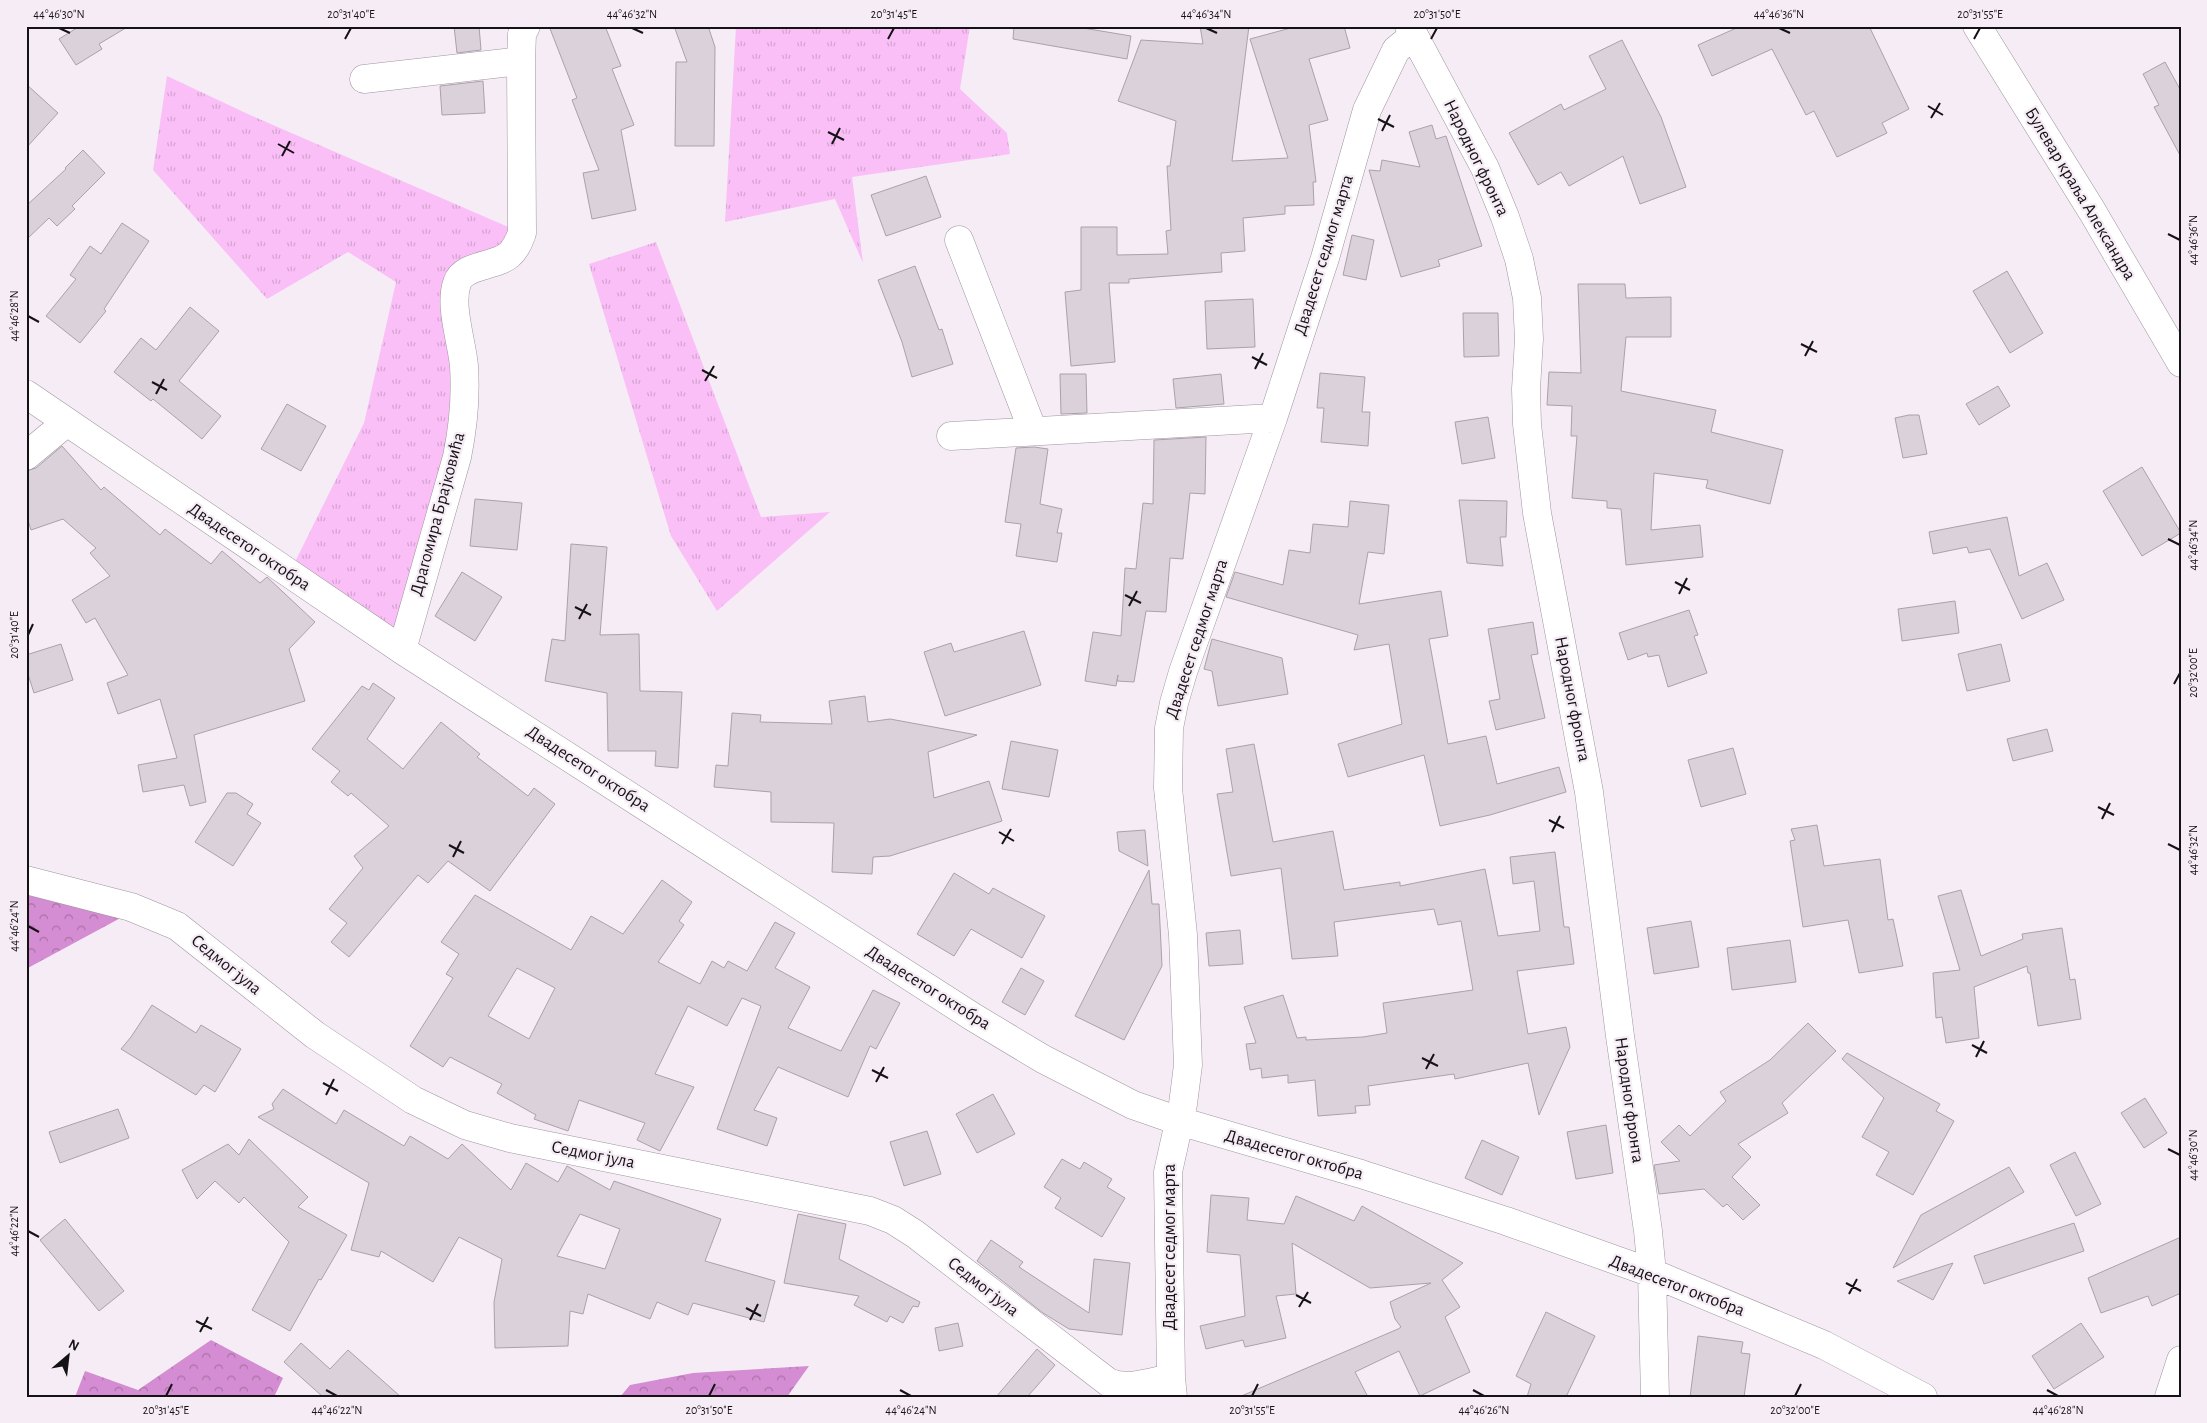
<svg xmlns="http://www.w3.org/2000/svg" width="2207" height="1423" font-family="'Alegreya Sans',sans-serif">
<defs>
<pattern id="grass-tufts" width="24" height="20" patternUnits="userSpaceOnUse" patternTransform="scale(1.25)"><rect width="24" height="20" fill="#fabff7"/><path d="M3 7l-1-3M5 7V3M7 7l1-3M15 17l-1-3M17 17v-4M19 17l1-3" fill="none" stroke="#d5a3d3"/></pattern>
<pattern id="forest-crowns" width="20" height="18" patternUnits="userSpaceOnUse" patternTransform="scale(1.25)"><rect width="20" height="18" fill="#d48cd2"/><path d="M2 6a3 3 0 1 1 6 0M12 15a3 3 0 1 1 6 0" fill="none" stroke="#ab71a9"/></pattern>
</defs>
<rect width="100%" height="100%" fill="#f6ecf5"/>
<path fill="url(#grass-tufts)" d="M 736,26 L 970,26 L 960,89 L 1007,133 L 1010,154 L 852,177 L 863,263 L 835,199 L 725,222 Z
M 167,76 L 250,115 L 522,233 L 465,272 L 464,367 L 402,650 L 289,574 L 364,423 L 396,282 L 348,252 L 267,299 L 153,170 Z
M 656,242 L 761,517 L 830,512 L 717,611 L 671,536 L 589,264 Z"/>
<path fill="url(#forest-crowns)" d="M 26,890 L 126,915 L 26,969 Z
M 211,1340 L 283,1378 L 274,1397 L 75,1397 L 85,1371 L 138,1390 Z
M 809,1366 L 787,1397 L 620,1397 L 630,1385 L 693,1373 Z"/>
<path fill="#dbd1da" stroke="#aba1aa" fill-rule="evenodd" d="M 80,26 L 129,26 L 99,44 L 102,49 L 76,65 L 59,39 Z
M 454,26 L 479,26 L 481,50 L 457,53 Z
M 549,26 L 605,26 L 621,66 L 612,69 L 634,125 L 621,130 L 636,210 L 592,219 L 583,173 L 599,170 L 572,100 L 577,98 Z
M 674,26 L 708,26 L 715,47 L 714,146 L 675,146 L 676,62 L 687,62 Z
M 1014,26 L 1071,26 L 1131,36 L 1127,59 L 1013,39 Z
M 1200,26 L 1249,26 L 1232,161 L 1288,158 L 1250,39 L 1298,26 L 1344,26 L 1350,48 L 1309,59 L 1328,120 L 1309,125 L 1316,182 L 1313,182 L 1314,205 L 1285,206 L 1285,214 L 1243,218 L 1245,251 L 1221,253 L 1222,272 L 1129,279 L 1129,283 L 1109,283 L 1115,362 L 1071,366 L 1065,292 L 1081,290 L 1081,227 L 1117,227 L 1117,255 L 1168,254 L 1166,231 L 1171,230 L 1167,166 L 1170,166 L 1176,121 L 1118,101 L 1141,40 L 1203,44 Z
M 1741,26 L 1869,26 L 1909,109 L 1882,123 L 1887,133 L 1837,157 L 1814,111 L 1806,115 L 1772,49 L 1712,76 L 1698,45 Z
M 1622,40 L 1661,117 L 1686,187 L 1640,204 L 1623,156 L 1569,186 L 1561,172 L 1538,185 L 1509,133 L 1561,104 L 1564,110 L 1606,89 L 1589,56 Z
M 2165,62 L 2181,91 L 2181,157 L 2154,107 L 2159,105 L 2143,74 Z
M 483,81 L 485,113 L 442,115 L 440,86 Z
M 26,84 L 58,113 L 26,148 Z
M 1432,125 L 1436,139 L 1446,136 L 1482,246 L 1438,260 L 1440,266 L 1401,277 L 1369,170 L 1380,171 L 1382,160 L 1420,167 L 1409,132 Z
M 83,150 L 105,173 L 72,206 L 75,209 L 57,226 L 49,218 L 26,240 L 26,206 L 66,169 L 65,168 Z
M 926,176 L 941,217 L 886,236 L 871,195 Z
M 122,223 L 149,241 L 104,309 L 106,311 L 80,343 L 46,316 L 76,279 L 70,275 L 90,246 L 101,254 Z
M 1352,235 L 1374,240 L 1366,280 L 1343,275 Z
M 915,266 L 939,330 L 942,329 L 953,364 L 912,377 L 902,342 L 878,280 Z
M 2007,271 L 2043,333 L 2010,353 L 1973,291 Z
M 1578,284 L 1625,284 L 1626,298 L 1671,297 L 1671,337 L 1626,337 L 1621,391 L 1716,410 L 1711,432 L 1783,450 L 1770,504 L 1706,488 L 1708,480 L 1654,473 L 1651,530 L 1700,525 L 1703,557 L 1626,565 L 1621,509 L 1607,508 L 1607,501 L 1572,498 L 1577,436 L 1571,436 L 1572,406 L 1547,405 L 1549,372 L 1581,373 Z
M 1253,299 L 1255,347 L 1207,349 L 1205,301 Z
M 190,307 L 219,331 L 179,381 L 221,416 L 202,439 L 153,399 L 151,401 L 114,372 L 141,338 L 156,350 Z
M 1463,313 L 1498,313 L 1499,356 L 1464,357 Z
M 1320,373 L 1365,377 L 1362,412 L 1370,412 L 1368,446 L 1321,442 L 1324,408 L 1317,408 Z
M 1060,374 L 1086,374 L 1087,413 L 1061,414 Z
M 1221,374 L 1224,404 L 1176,408 L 1173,379 Z
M 1998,386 L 2010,406 L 1979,425 L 1966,404 Z
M 287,404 L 326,426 L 301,471 L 261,449 Z
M 1909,415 L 1919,415 L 1927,454 L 1903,458 L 1895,418 Z
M 1488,417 L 1495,458 L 1462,464 L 1455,422 Z
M 1206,437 L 1205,494 L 1190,493 L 1183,559 L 1170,558 L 1166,612 L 1146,611 L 1134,682 L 1117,681 L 1118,675 L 1116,686 L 1085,681 L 1093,632 L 1121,636 L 1125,568 L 1136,569 L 1143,503 L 1153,504 L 1154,440 Z
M 62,446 L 101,490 L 104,487 L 160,535 L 165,529 L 211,564 L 222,551 L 260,583 L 267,577 L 315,622 L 289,649 L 305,701 L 194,735 L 206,802 L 190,806 L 184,785 L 143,792 L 138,765 L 177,758 L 160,699 L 118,714 L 107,683 L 128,675 L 95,618 L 86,623 L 72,600 L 110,576 L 90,553 L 96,548 L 63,519 L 31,530 L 26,514 L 26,471 L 36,468 Z
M 1034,447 L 1048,449 L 1040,504 L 1062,509 L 1057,533 L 1062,533 L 1057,562 L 1016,556 L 1021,524 L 1005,522 L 1016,448 Z
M 2142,467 L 2181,533 L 2142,556 L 2103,491 Z
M 475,499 L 522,503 L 517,550 L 470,546 Z
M 1459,500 L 1507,501 L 1506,537 L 1500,537 L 1503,566 L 1467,563 Z
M 1350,501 L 1389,505 L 1384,554 L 1368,552 L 1359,604 L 1441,591 L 1448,636 L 1429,639 L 1448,744 L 1486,736 L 1497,784 L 1559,767 L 1566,792 L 1490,815 L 1440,826 L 1424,755 L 1348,777 L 1338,744 L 1402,724 L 1389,644 L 1354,650 L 1358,635 L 1226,597 L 1235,572 L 1283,585 L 1289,550 L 1310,553 L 1313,524 L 1348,527 Z
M 2007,517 L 2019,576 L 2047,563 L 2064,600 L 2022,619 L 1990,549 L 1969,553 L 1967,547 L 1933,554 L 1929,532 Z
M 571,544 L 607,547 L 600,635 L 639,634 L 640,691 L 682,692 L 678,768 L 655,766 L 656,751 L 608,751 L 607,693 L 545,681 L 552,639 L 565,641 Z
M 462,572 L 502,597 L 475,641 L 435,616 Z
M 1955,601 L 1959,633 L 1902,641 L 1898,609 Z
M 1689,610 L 1698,635 L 1694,636 L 1707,673 L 1668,687 L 1659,655 L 1648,657 L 1647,653 L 1628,660 L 1619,633 Z
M 1533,622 L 1538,654 L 1531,655 L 1545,718 L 1496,730 L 1489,701 L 1500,699 L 1488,629 Z
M 1024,631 L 1041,685 L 945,716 L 924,652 L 951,643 L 954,652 Z
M 1212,639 L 1282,658 L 1288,694 L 1218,706 L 1212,671 L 1204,669 Z
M 61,644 L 73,680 L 34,693 L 26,668 L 26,655 Z
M 2001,644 L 2010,681 L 1967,691 L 1958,654 Z
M 373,683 L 395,698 L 367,739 L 403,769 L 441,722 L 480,754 L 477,757 L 528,796 L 534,788 L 555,804 L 490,891 L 448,861 L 428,883 L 418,875 L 349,957 L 331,942 L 347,923 L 329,909 L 363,868 L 354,856 L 389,826 L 351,793 L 348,796 L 331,782 L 340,771 L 312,749 L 362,686 L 369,690 Z
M 865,696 L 868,722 L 890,719 L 977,735 L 928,752 L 934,798 L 989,781 L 1002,821 L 890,856 L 873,857 L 872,874 L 832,872 L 834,823 L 771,822 L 771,792 L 714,787 L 716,765 L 728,766 L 732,713 L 761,715 L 760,722 L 832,724 L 829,701 Z
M 2047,729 L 2053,751 L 2013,761 L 2007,739 Z
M 1011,741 L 1058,750 L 1049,797 L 1002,789 Z
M 1254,744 L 1273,842 L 1333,831 L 1344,890 L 1400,882 L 1400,886 L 1485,869 L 1498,936 L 1540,931 L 1534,881 L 1513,884 L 1510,857 L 1555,852 L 1564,927 L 1569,927 L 1574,964 L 1517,971 L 1528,1034 L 1566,1027 L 1570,1047 L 1539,1115 L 1528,1063 L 1455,1079 L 1454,1074 L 1368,1086 L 1370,1105 L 1355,1106 L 1356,1113 L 1318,1116 L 1315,1080 L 1288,1083 L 1288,1075 L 1262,1078 L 1261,1068 L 1250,1070 L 1246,1044 L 1256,1043 L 1244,1007 L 1283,995 L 1297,1038 L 1306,1037 L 1306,1040 L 1363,1037 L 1387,1033 L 1383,1003 L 1473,990 L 1461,921 L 1438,925 L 1434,909 L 1334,922 L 1338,956 L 1292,959 L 1281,868 L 1231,876 L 1217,794 L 1233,792 L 1226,749 Z
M 1733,748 L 1746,794 L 1701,807 L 1688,760 Z
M 227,793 L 236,793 L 253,804 L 247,814 L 261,823 L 233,866 L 195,842 Z
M 1817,825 L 1824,866 L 1880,859 L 1888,920 L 1893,919 L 1903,966 L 1859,973 L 1848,920 L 1803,927 L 1790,841 L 1795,840 L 1791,829 Z
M 1145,830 L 1148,866 L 1119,851 L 1117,832 Z
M 1149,870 L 1152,904 L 1159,904 L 1162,966 L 1124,1040 L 1075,1016 Z
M 954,873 L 989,894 L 993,888 L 1045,916 L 1022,958 L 971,929 L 954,956 L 917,934 Z
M 662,880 L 692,902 L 679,921 L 684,925 L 658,962 L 700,984 L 712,961 L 724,968 L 728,961 L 747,971 L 775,922 L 795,933 L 775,968 L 810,987 L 788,1028 L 841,1051 L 873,990 L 900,1003 L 876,1049 L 870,1046 L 848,1097 L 778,1067 L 754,1110 L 777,1118 L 767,1146 L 717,1129 L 761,1006 L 742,998 L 727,1026 L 688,1006 L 655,1074 L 694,1087 L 660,1151 L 637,1140 L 645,1123 L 579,1100 L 568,1131 L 534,1119 L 536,1115 L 497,1093 L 502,1084 L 450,1057 L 443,1067 L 410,1046 L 453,978 L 446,974 L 459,954 L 441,942 L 475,895 L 571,950 L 591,916 L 623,934 ZM 517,968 L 555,988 L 529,1039 L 488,1016 Z
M 1961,890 L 1981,956 L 2023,939 L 2022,934 L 2062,928 L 2070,980 L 2075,979 L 2081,1019 L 2038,1026 L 2030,973 L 2028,973 L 2027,966 L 1974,987 L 1979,1038 L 1946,1043 L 1942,1017 L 1936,1018 L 1933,973 L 1960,970 L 1938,896 Z
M 1691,921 L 1699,967 L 1654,974 L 1647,928 Z
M 1240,930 L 1243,964 L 1209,966 L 1206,933 Z
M 1790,940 L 1796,982 L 1732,990 L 1727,948 Z
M 1021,968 L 1044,981 L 1025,1015 L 1002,1002 Z
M 152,1005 L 196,1033 L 201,1025 L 241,1049 L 215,1092 L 204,1085 L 196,1095 L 121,1049 L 131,1037 Z
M 1808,1023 L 1836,1051 L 1782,1103 L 1788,1113 L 1738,1144 L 1751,1157 L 1732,1177 L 1760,1205 L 1743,1220 L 1727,1204 L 1723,1207 L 1704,1189 L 1659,1194 L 1654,1165 L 1680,1161 L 1661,1142 L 1679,1125 L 1690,1136 L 1726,1101 L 1720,1092 L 1770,1060 Z
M 1847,1053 L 1940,1104 L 1936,1111 L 1954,1121 L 1913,1195 L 1876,1175 L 1889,1152 L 1862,1137 L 1884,1098 L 1842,1059 Z
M 283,1089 L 336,1124 L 344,1110 L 404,1146 L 410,1136 L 448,1159 L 462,1144 L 511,1190 L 526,1163 L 558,1182 L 567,1166 L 610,1190 L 614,1181 L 721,1219 L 705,1261 L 775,1281 L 764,1322 L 693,1303 L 688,1315 L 657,1302 L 650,1319 L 588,1294 L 583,1314 L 570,1311 L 568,1346 L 495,1348 L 494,1302 L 502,1259 L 459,1237 L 433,1282 L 381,1251 L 379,1257 L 351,1250 L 369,1183 L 258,1117 L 274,1109 L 272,1104 ZM 580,1214 L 620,1229 L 605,1269 L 557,1256 Z
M 993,1094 L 1015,1134 L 977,1153 L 956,1114 Z
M 2145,1098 L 2167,1133 L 2144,1148 L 2121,1113 Z
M 118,1109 L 129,1138 L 60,1163 L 49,1132 Z
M 1606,1125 L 1613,1173 L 1576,1179 L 1567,1132 Z
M 927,1131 L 941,1174 L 904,1186 L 890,1142 Z
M 249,1139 L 308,1197 L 298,1207 L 347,1235 L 321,1280 L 319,1279 L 290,1331 L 252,1310 L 289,1242 L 244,1197 L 239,1203 L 215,1181 L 197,1199 L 182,1170 L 228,1144 L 239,1155 Z
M 1482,1140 L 1519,1157 L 1502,1195 L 1465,1178 Z
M 2075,1152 L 2101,1204 L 2076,1216 L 2050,1165 Z
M 1062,1159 L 1080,1169 L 1084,1162 L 1112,1179 L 1107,1187 L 1125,1198 L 1102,1237 L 1055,1208 L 1061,1198 L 1044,1187 Z
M 2009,1167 L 2024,1192 L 1893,1268 L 1921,1215 Z
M 1211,1195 L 1249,1198 L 1247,1220 L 1284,1224 L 1296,1196 L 1354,1221 L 1362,1206 L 1463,1263 L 1442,1280 L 1460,1307 L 1445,1317 L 1470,1372 L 1420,1396 L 1399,1351 L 1355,1372 L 1368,1397 L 1239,1397 L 1398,1329 L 1401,1327 L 1395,1319 L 1390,1302 L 1431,1283 L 1370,1288 L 1292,1243 L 1296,1294 L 1276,1296 L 1286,1338 L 1245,1347 L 1243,1340 L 1206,1349 L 1200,1326 L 1245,1316 L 1240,1255 L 1207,1252 Z
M 798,1214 L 846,1224 L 839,1259 L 920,1302 L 918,1307 L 913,1306 L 903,1323 L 890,1316 L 887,1322 L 854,1305 L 859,1296 L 784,1283 Z
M 65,1219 L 124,1291 L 99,1311 L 40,1240 Z
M 2074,1223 L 2084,1251 L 1984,1284 L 1974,1256 Z
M 2181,1237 L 2181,1293 L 2152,1306 L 2148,1296 L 2101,1313 L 2088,1278 Z
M 991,1240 L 1023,1262 L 1019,1267 L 1089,1313 L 1094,1259 L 1130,1263 L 1122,1335 L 1069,1329 L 1043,1313 L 977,1261 Z
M 1953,1263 L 1933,1300 L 1897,1281 Z
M 1546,1312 L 1595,1336 L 1566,1397 L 1527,1397 L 1531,1384 L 1516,1376 Z
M 958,1323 L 963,1346 L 939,1351 L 935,1328 Z
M 2081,1323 L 2104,1357 L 2054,1389 L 2032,1356 Z
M 1698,1336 L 1743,1342 L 1741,1353 L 1750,1354 L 1744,1397 L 1690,1397 Z
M 301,1343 L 330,1369 L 348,1350 L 401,1397 L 323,1397 L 284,1362 Z
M 1037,1349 L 1055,1365 L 1036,1387 L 1027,1397 L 996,1397 Z"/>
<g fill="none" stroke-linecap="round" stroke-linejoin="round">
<g stroke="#9f959e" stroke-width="29">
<path id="street" d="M 1409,26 L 1485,168 L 1505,217 L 1519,259 L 1527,298 L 1529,339 L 1526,389 L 1527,424 L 1537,513 L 1589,792 L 1620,1036 L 1648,1231 L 1652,1273 L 1655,1397
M 364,79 L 521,61
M 959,240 L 1033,431
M 26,394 L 402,650 L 973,1017 L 1043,1059 L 1133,1105 L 1179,1121 L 1361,1174 L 1506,1221 L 1652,1273 L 1824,1345 L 1923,1397
M 951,436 L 1273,418
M 26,456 L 67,422
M 402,650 L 457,457 C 463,428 466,396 464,366 C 462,342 449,306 457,283 C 463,264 495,267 509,255 C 516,249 519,241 522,233 L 521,61 L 522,34 L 526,26
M 26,880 L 131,907 L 177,926 L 315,1035 L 413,1100 L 465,1125 L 510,1138 L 870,1211 L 893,1220 L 915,1234 L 1108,1382 C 1127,1391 1151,1382 1171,1378
M 1173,1397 L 1171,1378 L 1168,1172 L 1183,1104 L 1188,1065 L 1183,935 L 1168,788 L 1169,728 L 1174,703 L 1183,672 L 1273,418 L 1325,258 L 1367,110 L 1396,50 L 1413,36
M 2169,1397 L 2181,1360"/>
</g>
<g stroke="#9f959e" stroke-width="29">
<path id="secondary" d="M 1977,26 L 2092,211 L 2181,363"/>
</g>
<use href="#street" stroke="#fff" stroke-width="28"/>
<use href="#secondary" stroke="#fff" stroke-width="28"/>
</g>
<path fill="none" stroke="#151215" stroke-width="2" d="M 59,28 L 70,33M 632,28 L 643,33M 1206,28 L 1217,33M 1779,28 L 1790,33M 345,39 L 351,28M 888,39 L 894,28M 1431,39 L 1437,28M 1974,39 L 1980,28M 1928,106 L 1943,115M 1931,118 L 1940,103M 1378,119 L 1394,127M 1382,131 L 1390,115M 828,132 L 844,140M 278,144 L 294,153M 832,144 L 840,128M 282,156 L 290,141M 2168,234 L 2180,240M 28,316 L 39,322M 1801,344 L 1817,352M 1805,356 L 1813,341M 1252,357 L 1267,365M 1255,369 L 1263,353M 702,370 L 717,378M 705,381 L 714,366M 152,382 L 167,390M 156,394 L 164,379M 2168,539 L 2180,545M 1675,582 L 1690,590M 1679,594 L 1687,578M 1125,595 L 1141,603M 1129,606 L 1137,591M 575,607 L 591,615M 579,619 L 587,604M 28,635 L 33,624M 2174,684 L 2180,673M 2098,807 L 2114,815M 2102,819 L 2110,803M 1549,820 L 1564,828M 999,832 L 1014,841M 1552,832 L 1560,816M 1002,844 L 1011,829M 2168,844 L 2180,850M 449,845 L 464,853M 453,857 L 461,841M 28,926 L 39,932M 1972,1045 L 1987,1053M 1976,1057 L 1984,1041M 1422,1058 L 1438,1066M 1426,1069 L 1434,1054M 872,1070 L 888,1078M 876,1082 L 884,1067M 323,1083 L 338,1091M 326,1095 L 334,1079M 2168,1149 L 2180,1155M 28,1231 L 39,1237M 1846,1283 L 1861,1291M 1849,1294 L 1857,1279M 1296,1295 L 1311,1303M 1299,1307 L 1308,1292M 746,1308 L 761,1316M 750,1320 L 758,1304M 196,1321 L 212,1329M 200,1332 L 208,1317M 326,1390 L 337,1396M 900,1390 L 911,1396M 1473,1390 L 1484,1396M 2047,1390 L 2058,1396M 166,1396 L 172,1384M 709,1396 L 715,1384M 1252,1396 L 1258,1384M 1795,1396 L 1801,1384"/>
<g text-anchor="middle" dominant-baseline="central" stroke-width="4.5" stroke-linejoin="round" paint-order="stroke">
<g font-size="18" fill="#151215" stroke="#f6ecf5">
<text transform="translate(1476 158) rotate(64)">Народног фронта</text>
<text transform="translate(2080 194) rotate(59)">Булевар краља Александра</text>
<text transform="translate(1324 255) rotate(-73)">Двадесет седмог марта</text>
<text transform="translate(438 514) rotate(-75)">Драгомира Брајковића</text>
<text transform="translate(249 547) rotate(34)">Двадесетог октобра</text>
<text transform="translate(1197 639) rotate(-72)">Двадесет седмог марта</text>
<text transform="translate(1572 699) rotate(79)">Народног фронта</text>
<text transform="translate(588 769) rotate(33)">Двадесетог октобра</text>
<text transform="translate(226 965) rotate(39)">Седмог јула</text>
<text transform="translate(928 988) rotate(32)">Двадесетог октобра</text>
<text transform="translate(1629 1100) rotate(82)">Народног фронта</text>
<text transform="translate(593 1155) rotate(11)">Седмог јула</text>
<text transform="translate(1294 1155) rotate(16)">Двадесетог октобра</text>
<text transform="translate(1170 1247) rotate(-90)">Двадесет седмог марта</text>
<text transform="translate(1677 1286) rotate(21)">Двадесетог октобра</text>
<text transform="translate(983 1287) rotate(38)">Седмог јула</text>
</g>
</g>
<rect width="2207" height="1423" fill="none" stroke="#f6ecf5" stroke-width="55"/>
<g transform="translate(68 1356) rotate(28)" stroke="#f6ecf5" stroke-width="4" paint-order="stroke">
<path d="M0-4L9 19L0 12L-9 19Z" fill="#151215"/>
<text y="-8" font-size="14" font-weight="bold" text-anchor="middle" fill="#151215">N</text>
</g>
<rect x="28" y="28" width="2152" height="1368" fill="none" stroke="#151215" stroke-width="2"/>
<g font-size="12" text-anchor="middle" fill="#151215">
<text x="59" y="18">44°46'30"N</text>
<text x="351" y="18">20°31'40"E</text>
<text x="632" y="18">44°46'32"N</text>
<text x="894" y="18">20°31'45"E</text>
<text x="1206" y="18">44°46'34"N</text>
<text x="1437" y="18">20°31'50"E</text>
<text x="1779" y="18">44°46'36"N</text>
<text x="1980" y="18">20°31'55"E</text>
<text transform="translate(2193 240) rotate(-90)" y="4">44°46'36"N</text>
<text transform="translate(14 316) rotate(-90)" y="4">44°46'28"N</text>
<text transform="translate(2193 545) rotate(-90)" y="4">44°46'34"N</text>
<text transform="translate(14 635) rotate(-90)" y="4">20°31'40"E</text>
<text transform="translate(2193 673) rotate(-90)" y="4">20°32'00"E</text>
<text transform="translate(2193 850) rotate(-90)" y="4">44°46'32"N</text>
<text transform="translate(14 926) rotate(-90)" y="4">44°46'24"N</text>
<text transform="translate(2193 1155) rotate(-90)" y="4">44°46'30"N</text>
<text transform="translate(14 1231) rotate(-90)" y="4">44°46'22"N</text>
<text x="166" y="1414">20°31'45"E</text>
<text x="337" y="1414">44°46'22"N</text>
<text x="709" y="1414">20°31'50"E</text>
<text x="911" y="1414">44°46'24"N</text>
<text x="1252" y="1414">20°31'55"E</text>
<text x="1484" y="1414">44°46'26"N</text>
<text x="1795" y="1414">20°32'00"E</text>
<text x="2058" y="1414">44°46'28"N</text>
</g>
</svg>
